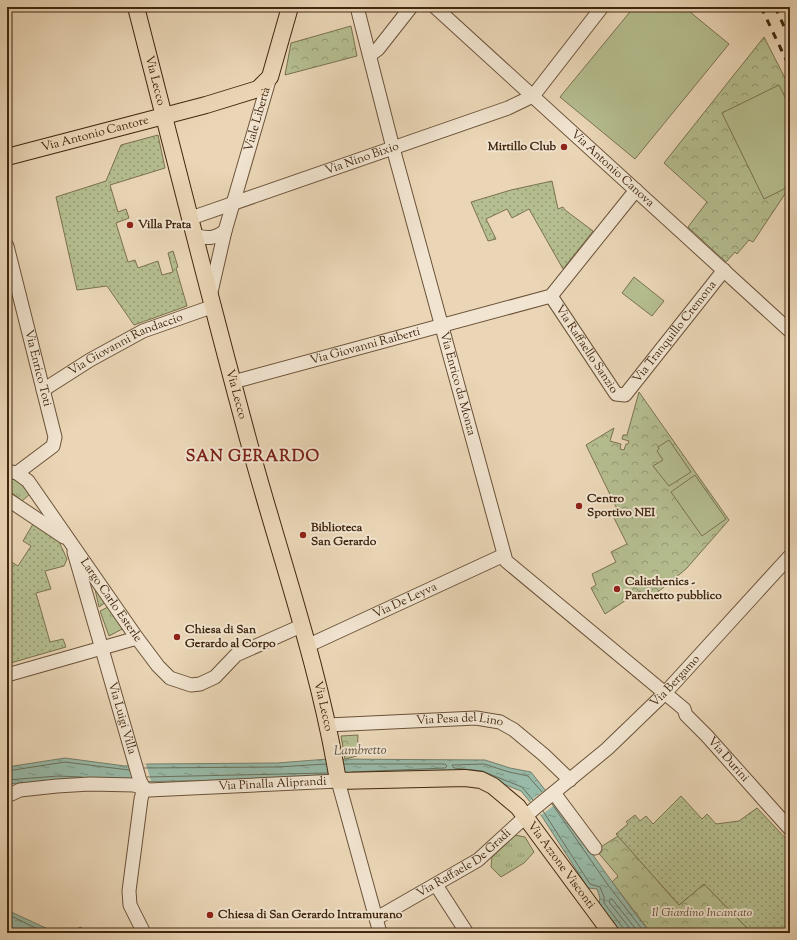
<svg xmlns="http://www.w3.org/2000/svg" width="797" height="940" font-family="'Sorts Mill Goudy',serif">
<defs>
<pattern id="grass-tufts" width="24" height="20" patternUnits="userSpaceOnUse"><rect width="24" height="20" fill="#b5be90"/><path d="M3 7l-1-3M5 7V3M7 7l1-3M15 17l-1-3M17 17v-4M19 17l1-3" fill="none" stroke="#959a74"/></pattern>
<pattern id="park-crowns" width="20" height="18" patternUnits="userSpaceOnUse"><rect width="20" height="18" fill="#b5be90"/><path d="M2 6a3 3 0 1 1 6 0M12 15a3 3 0 1 1 6 0" fill="none" stroke="#959a74"/></pattern>
<pattern id="garden-dots" width="8" height="8" patternUnits="userSpaceOnUse"><rect width="8" height="8" fill="#b5be90"/><path d="M2 2h.1M6 6h.1" fill="none" stroke="#959a74" stroke-width="1.8" stroke-linecap="round"/></pattern>
<pattern id="water-ripples" width="26" height="14" patternUnits="userSpaceOnUse"><rect width="26" height="14" fill="#98baa9"/><path d="M2 4q2-2 4 0t4 0M15 11q2-2 4 0t4 0" fill="none" stroke="#7e9788"/></pattern>
</defs>
<rect width="100%" height="100%" fill="#ead6b6"/>
<filter id="stains"><feTurbulence type="fractalNoise" baseFrequency=".005" numOctaves="4"/><feColorMatrix values="0 0 0 0 .2 0 0 0 0 .09 0 0 0 0 .02 0 0 0 .5 -.17"/></filter>
<radialGradient id="worn" r=".72"><stop offset=".6" stop-color="#630" stop-opacity="0"/><stop offset="1" stop-color="#630" stop-opacity=".3"/></radialGradient>
<path fill="url(#grass-tufts)" stroke="#7b7250" d="M 13,475 L 30,494 L 22,501 L 7,489 L 7,481 Z
M 94,585 L 106,602 L 99,607 Z
M 108,607 L 124,628 L 109,636 L 100,611 Z
M 515,835 L 525,837 L 534,852 L 524,863 L 501,877 L 491,867 L 492,857 Z"/>
<path fill="url(#park-crowns)" stroke="#7b7250" d="M 351,26 L 357,56 L 285,75 L 291,43 Z
M 764,37 L 790,88 L 790,191 L 785,194 L 753,242 L 749,240 L 737,254 L 735,252 L 726,262 L 688,227 L 707,202 L 664,163 Z
M 639,392 L 729,520 L 686,569 L 648,600 L 640,591 L 605,614 L 591,588 L 596,585 L 592,574 L 616,562 L 611,552 L 627,544 L 613,516 L 619,513 L 586,445 L 614,428 L 610,441 L 621,444 L 620,449 L 624,450 L 626,444 L 628,444 L 629,441 L 622,439 L 623,435 L 627,435 Z
M 358,735 L 357,756 L 345,759 L 341,736 Z
M 618,836 L 679,905 L 704,884 L 752,933 L 651,933 L 612,882 L 618,876 L 596,850 Z"/>
<path fill="url(#garden-dots)" stroke="#7b7250" d="M 158,135 L 165,168 L 110,185 L 118,212 L 126,209 L 129,218 L 116,223 L 128,262 L 135,260 L 138,268 L 158,261 L 162,275 L 173,272 L 168,253 L 173,251 L 178,267 L 176,268 L 187,306 L 134,325 L 107,286 L 77,290 L 56,197 L 106,181 L 121,145 Z
M 552,181 L 558,209 L 563,207 L 565,210 L 593,231 L 563,269 L 529,209 L 512,218 L 507,209 L 486,219 L 496,239 L 488,241 L 471,202 L 511,190 Z
M 33,524 L 56,535 L 67,559 L 64,566 L 45,571 L 51,589 L 36,593 L 50,642 L 63,639 L 66,647 L 7,664 L 7,559 L 18,566 L 31,546 L 23,541 Z
M 681,796 L 702,819 L 707,814 L 716,824 L 739,821 L 757,808 L 790,843 L 790,933 L 752,933 L 704,884 L 679,905 L 616,834 L 628,824 L 626,822 L 635,815 L 640,821 L 646,816 L 653,824 Z"/>
<path fill="#b5be90" stroke="#7b7250" d="M 634,7 L 684,7 L 729,44 L 635,159 L 560,97 Z
M 779,85 L 790,107 L 790,186 L 764,199 L 722,113 Z
M 634,277 L 664,301 L 652,316 L 622,293 Z
M 669,440 L 691,472 L 669,486 L 653,466 L 663,460 L 657,451 L 659,449 L 658,447 Z
M 695,475 L 726,519 L 702,536 L 671,492 Z"/>
<path fill="url(#water-ripples)" stroke="#757f6b" d="M 65,758 L 125,766 L 149,764 L 277,763 L 328,759 L 485,760 L 510,768 L 531,772 C 573,824 609,880 650,933 L 622,933 L 599,904 L 600,898 L 597,889 L 588,888 L 541,815 L 521,791 L 481,775 L 130,782 L 58,780 L 7,784 L 7,767 Z
M 7,910 L 50,930 L 61,933 L 24,933 L 7,927 Z
M 80,927 L 91,933 L 71,933 Z"/>
<path fill="#ead6b6" d="M 146,764 L 151,781 L 132,782 L 129,766 Z
M 545,790 L 556,804 L 541,815 L 530,801 Z"/>
<g fill="none" stroke-linecap="round" stroke-linejoin="round">
<path stroke="#6c705c" stroke-width="1" d="M 344,764 L 445,764 L 447,766 L 445,768 L 352,772
M 144,768 L 277,767 L 326,764
M 7,771 L 65,762 L 129,770
M 147,777 L 327,773
M 7,780 L 58,776 L 82,777
M 533,800 L 522,787 L 482,771 L 454,768 L 452,765 L 484,764 L 509,772 L 528,776 L 542,792
M 552,804 L 608,885 L 645,933
M 543,811 L 590,884 L 600,887 L 604,897 L 604,903 L 624,929 L 625,933
M 7,914 L 46,933
M 630,933 L 628,926 L 609,902 L 610,899 L 612,899 L 639,933"/>
<g stroke="#6b5239" stroke-width="15">
<g id="minor">
<path id="s1" d="M 357,7 L 393,148 L 506,561 L 684,709 L 686,715 L 707,736 L 790,829"/>
<path id="s2" d="M 435,7 L 790,331"/>
<path d="M 370,55 L 378,49 L 411,7"/>
<path id="s3" d="M 191,218 L 508,108 L 533,96 L 602,7"/>
<path d="M 195,235 C 207,239 214,239 225,231"/>
<path id="s4" d="M 7,246 L 55,437 L 53,446 L 17,473"/>
<path id="s5" d="M 211,292 L 225,231 L 270,77"/>
<path id="s6" d="M 551,296 L 616,394 L 625,395 L 724,270"/>
<path id="s7" d="M 233,382 L 551,296 L 636,190"/>
<path id="s8" d="M 43,390 L 90,360 L 143,331 L 214,306"/>
<path id="s9" d="M 7,471 L 17,473 L 28,481 L 137,638 L 158,666 L 170,678 L 191,685 L 200,684 L 215,677 L 236,655 L 301,626"/>
<path d="M 7,499 L 64,537"/>
<path id="s10" d="M 74,552 L 140,781 L 144,788"/>
<path id="s11" d="M 307,646 L 504,555"/>
<path d="M 7,675 L 137,638"/>
<path id="s12" d="M 328,725 L 476,718 L 500,722 L 514,730 L 544,755 L 570,780"/>
<path d="M 554,793 L 595,848"/>
<path id="s13" d="M 7,796 L 20,790 L 57,786 L 90,784 L 134,785 L 149,790 L 338,781 L 380,933"/>
<path d="M 436,885 L 467,933"/>
<path id="s14" d="M 377,918 L 478,860 L 535,808 L 607,749 L 665,693 L 790,556"/>
<path d="M 144,933 L 130,905 L 129,891 L 141,799 L 144,788"/>
</g>
</g>
<g stroke="#41260f" stroke-width="18">
<g id="major">
<path id="s15" d="M 136,7 C 174,155 211,303 251,450 C 281,560 320,669 338,781 L 465,778 L 481,780 L 493,786 L 518,807 L 611,933"/>
<path id="s16" d="M 7,157 L 206,105 L 258,89 L 270,77 L 290,7"/>
</g>
</g>
<use href="#minor" stroke="#f1e4d0" stroke-width="13"/>
<use href="#major" stroke="#ead6b6" stroke-width="16"/>
<path stroke="#41260f" stroke-width="3" stroke-dasharray="7 7" stroke-linecap="butt" d="M 761,7 L 790,68
M 775,7 L 790,39"/>
</g>
<g fill="#8f2418" stroke="#f1e4d0" stroke-width="1.5">
<circle cx="564" cy="147" r="4"/>
<circle cx="130" cy="225" r="4"/>
<circle cx="579" cy="506" r="4"/>
<circle cx="303" cy="535" r="4"/>
<circle cx="617" cy="589" r="4"/>
<circle cx="177" cy="637" r="4"/>
<circle cx="210" cy="915" r="4"/>
</g>
<g text-anchor="middle" dominant-baseline="central" stroke-width="4" stroke-linejoin="round" paint-order="stroke">
<g font-size="12" fill="#41260f" stroke="#f1e4d0">
<text stroke="none"><textPath href="#s15" startOffset="76">Via Lecco</textPath></text>
<text stroke="none"><textPath href="#s5" startOffset="179">Viale Libertà</textPath></text>
<text stroke="none"><textPath href="#s16" startOffset="91">Via Antonio Cantore</textPath></text>
<text stroke="none"><textPath href="#s3" startOffset="181">Via Nino Bixio</textPath></text>
<text stroke="none"><textPath href="#s2" startOffset="240">Via Antonio Canova</textPath></text>
<text stroke="none"><textPath href="#s6" startOffset="207">Via Tranquillo Cremona</textPath></text>
<text stroke="none"><textPath href="#s8" startOffset="95">Via Giovanni Randaccio</textPath></text>
<text stroke="none"><textPath href="#s7" startOffset="137">Via Giovanni Raiberti</textPath></text>
<text stroke="none"><textPath href="#s6" startOffset="64">Via Raffaello Sanzio</textPath></text>
<text stroke="none"><textPath href="#s4" startOffset="126">Via Enrico Toti</textPath></text>
<text stroke="none"><textPath href="#s1" startOffset="390">Via Enrico da Monza</textPath></text>
<text stroke="none"><textPath href="#s15" startOffset="400">Via Lecco</textPath></text>
<text stroke="none"><textPath href="#s9" startOffset="169">Largo Carlo Esterle</textPath></text>
<text stroke="none"><textPath href="#s11" startOffset="108">Via De Leyva</textPath></text>
<text stroke="none"><textPath href="#s14" startOffset="383">Via Bergamo</textPath></text>
<text stroke="none"><textPath href="#s15" startOffset="724">Via Lecco</textPath></text>
<text stroke="none"><textPath href="#s10" startOffset="173">Via Luigi Villa</textPath></text>
<text stroke="none"><textPath href="#s12" startOffset="132">Via Pesa del Lino</textPath></text>
<text stroke="none"><textPath href="#s1" startOffset="873">Via Durini</textPath></text>
<text stroke="none"><textPath href="#s13" startOffset="268">Via Pinalla Aliprandi</textPath></text>
<text stroke="none"><textPath href="#s14" startOffset="103">Via Raffaele De Gradi</textPath></text>
<text stroke="none"><textPath href="#s15" startOffset="1062">Via Azzone Visconti</textPath></text>
</g>
<g font-size="12" font-weight="bold" fill="#41260f" stroke="#f1e4d0" text-anchor="start">
<text x="556" y="147" text-anchor="end">Mirtillo Club</text>
<text x="138" y="225">Villa Prata</text>
<text x="587" y="499">Centro<tspan x="587" dy="14">Sportivo NEI</tspan></text>
<text x="311" y="528">Biblioteca<tspan x="311" dy="14">San Gerardo</tspan></text>
<text x="625" y="582">Calisthenics -<tspan x="625" dy="14">Parchetto pubblico</tspan></text>
<text x="185" y="630">Chiesa di San<tspan x="185" dy="14">Gerardo al Corpo</tspan></text>
<text x="218" y="915">Chiesa di San Gerardo Intramurano</text>
</g>
<g font-size="12" font-style="italic" fill="#5e4c2f" stroke="#f1e4d0">
<text x="702" y="913">Il Giardino Incantato</text>
</g>
<g font-size="13" font-style="italic" fill="#574b36" stroke="#f1e4d0">
<text transform="translate(360 751) rotate(-1)">Lambretto</text>
</g>
<g font-size="16" font-weight="bold" letter-spacing="1" fill="#7a1f14" stroke="#f1e4d0">
<text x="253" y="457">SAN GERARDO</text>
</g>
</g>
<rect width="797" height="940" fill="none" stroke="#ead6b6" stroke-width="24"/>
<rect x="8" y="8" width="781" height="924" fill="none" stroke="#41260f" stroke-width="2"/>
<rect x="12" y="12" width="773" height="916" fill="none" stroke="#41260f"/>
<rect width="100%" height="100%" filter="url(#stains)"/>
<rect width="100%" height="100%" fill="url(#worn)"/>
</svg>
